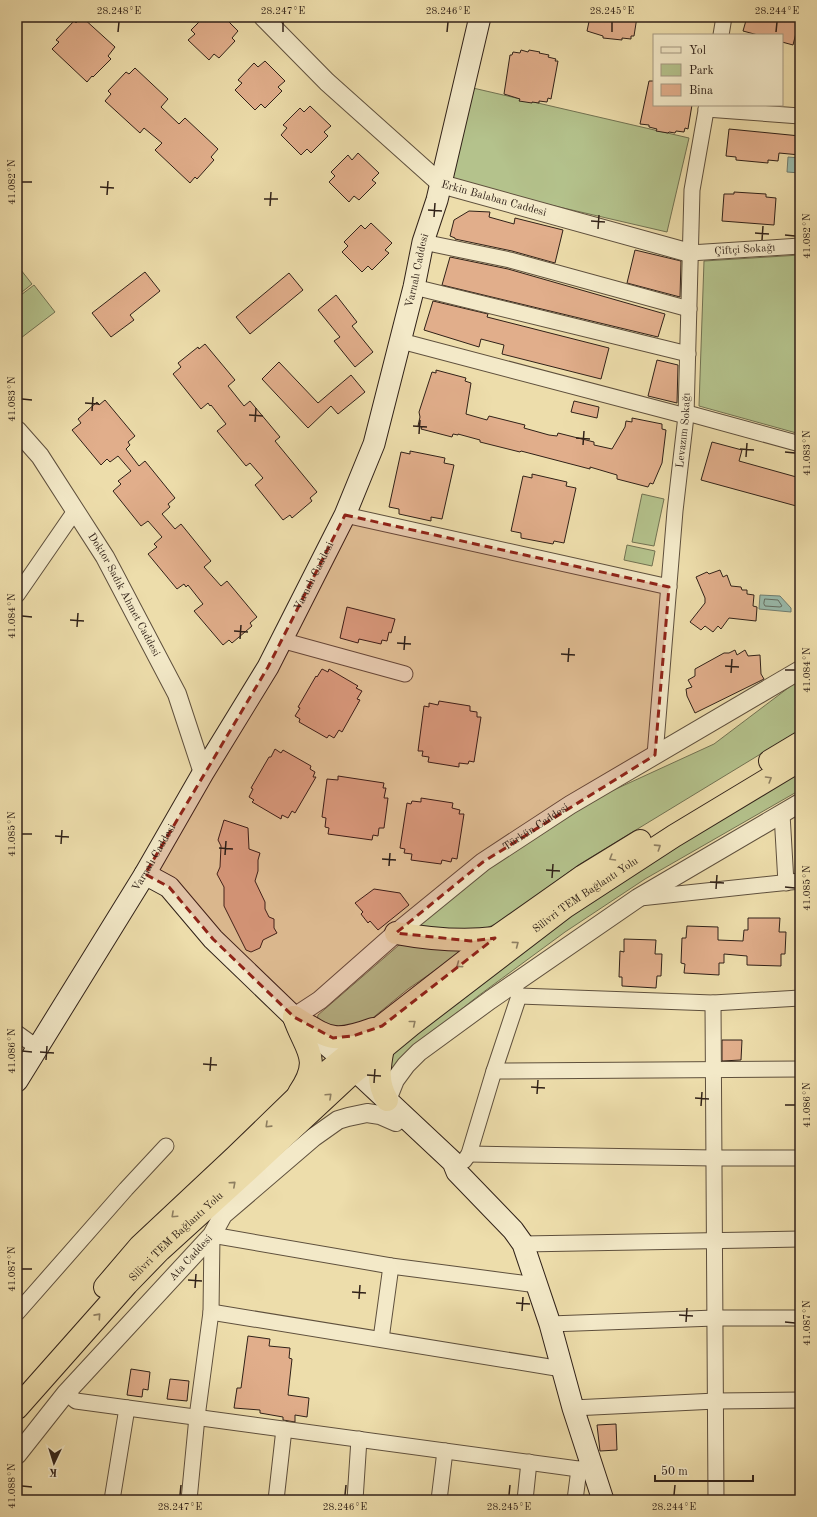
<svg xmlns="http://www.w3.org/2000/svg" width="817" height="1517" font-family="'Old Standard TT',serif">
<rect width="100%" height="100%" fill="#edddab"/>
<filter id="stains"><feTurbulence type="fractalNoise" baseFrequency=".005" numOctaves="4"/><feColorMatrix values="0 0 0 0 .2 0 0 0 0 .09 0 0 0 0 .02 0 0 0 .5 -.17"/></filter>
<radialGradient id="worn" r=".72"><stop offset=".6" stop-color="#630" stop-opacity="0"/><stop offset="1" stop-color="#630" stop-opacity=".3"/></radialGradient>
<path fill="#b4c28c" stroke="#727252" d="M 473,88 L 689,138 L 667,232 L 451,182 Z
M 800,255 L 800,434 L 699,406 L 704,261 Z
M 17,265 L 32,284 L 17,296 Z
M 34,285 L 55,312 L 17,341 L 17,298 Z
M 642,494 L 664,499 L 654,546 L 632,542 Z
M 627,545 L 655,551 L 652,566 L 624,560 Z
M 800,679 L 800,730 L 580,864 L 500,922 L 484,929 L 424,929 L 420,922 L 535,833 L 581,805 L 714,744 Z
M 800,772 L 800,790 L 645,879 L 565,932 L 478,996 L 444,1023 L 398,1061 L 384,1079 L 389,1054 L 586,901 Z
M 414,942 L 461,950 L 460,953 L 408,989 L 364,1025 L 352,1031 L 316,1025 L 318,1015 L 399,945 Z"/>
<path fill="#99bbac" stroke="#6f7d71" d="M 788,157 L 800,158 L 800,173 L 787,172 Z
M 760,595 L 780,596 L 791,608 L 791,612 L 759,609 Z"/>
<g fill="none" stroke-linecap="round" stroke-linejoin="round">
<path stroke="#646e62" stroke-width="1" d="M 765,599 L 778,600 L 782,606 L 780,607 L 765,606 L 764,604 Z"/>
</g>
<path fill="#e1ae8b" stroke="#302118" d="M 82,17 L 115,47 L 108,56 L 111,59 L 93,77 L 92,76 L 87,82 L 52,49 L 59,42 L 56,40 L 74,21 L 76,23 Z
M 204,17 L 224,17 L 238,31 L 232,38 L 235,41 L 219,58 L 214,54 L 209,60 L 188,40 L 195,34 L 191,30 Z
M 590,17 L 637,17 L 634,36 L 631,36 L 631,39 L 622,38 L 622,40 L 603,38 L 603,36 L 587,31 Z
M 747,17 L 800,17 L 793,45 L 782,42 L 782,35 L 758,35 L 743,31 Z
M 521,50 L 528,52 L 529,50 L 540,52 L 539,53 L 549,55 L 548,57 L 556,59 L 555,61 L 558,61 L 551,99 L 548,98 L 547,102 L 539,101 L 539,103 L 532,102 L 532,103 L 519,101 L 520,99 L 504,94 L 510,55 L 512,55 L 513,52 L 520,53 Z
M 265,61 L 285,81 L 278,87 L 282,91 L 265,108 L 261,104 L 255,110 L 235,90 L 242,83 L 238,80 L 254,63 L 258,67 Z
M 135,68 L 168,99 L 161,107 L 179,124 L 185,118 L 218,149 L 211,157 L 214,160 L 197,179 L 195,177 L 190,183 L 155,150 L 162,143 L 144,128 L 140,133 L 105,101 L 111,94 L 108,91 L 126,72 L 129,74 Z
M 649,81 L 654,81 L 654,105 L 692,105 L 688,129 L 685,128 L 684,132 L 676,131 L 675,133 L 669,132 L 668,133 L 656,131 L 657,129 L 649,127 L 649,125 L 640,124 Z
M 310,106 L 331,126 L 324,132 L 328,136 L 311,153 L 307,149 L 301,155 L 281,135 L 287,128 L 283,125 L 300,108 L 304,112 Z
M 729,129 L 800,136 L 800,155 L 779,153 L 778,161 L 768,160 L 768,163 L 736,160 L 736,157 L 726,156 Z
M 358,153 L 379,173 L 372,180 L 376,183 L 359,200 L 354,196 L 349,202 L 329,182 L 335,176 L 331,172 L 348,155 L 352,160 Z
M 734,192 L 766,194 L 766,197 L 776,198 L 774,225 L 722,221 L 724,194 L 734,194 Z
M 469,211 L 490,212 L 489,217 L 514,224 L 515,218 L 563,230 L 555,263 L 512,251 L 455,239 L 455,238 L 450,236 L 454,220 Z
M 371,223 L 392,243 L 385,250 L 389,253 L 372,270 L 368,266 L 362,272 L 342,252 L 348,246 L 344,242 L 361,225 L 365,229 Z
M 635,250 L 681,261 L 680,297 L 627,283 Z
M 450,257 L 508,269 L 665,314 L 658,337 L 442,285 Z
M 145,272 L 160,291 L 130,315 L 134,320 L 111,337 L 92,313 Z
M 289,273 L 303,290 L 250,334 L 236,317 Z
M 336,295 L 357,322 L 352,326 L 373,352 L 355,367 L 334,341 L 340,337 L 318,310 Z
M 433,301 L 488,314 L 487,317 L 609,348 L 601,379 L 502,354 L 504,345 L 481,339 L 479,347 L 424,330 Z
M 205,344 L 235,380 L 228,386 L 244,406 L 250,401 L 280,437 L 275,441 L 317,492 L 310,498 L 312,501 L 292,518 L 290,515 L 283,520 L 255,485 L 263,478 L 250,463 L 246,466 L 217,431 L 226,424 L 211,405 L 210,406 L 208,403 L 201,409 L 173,374 L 181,367 L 178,363 L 198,347 L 199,349 Z
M 657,360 L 678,365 L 677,403 L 648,396 Z
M 279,362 L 318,403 L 351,375 L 365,392 L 338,414 L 331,406 L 308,428 L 262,379 Z
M 436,370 L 466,378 L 465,381 L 471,383 L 466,414 L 487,420 L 489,416 L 525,425 L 524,428 L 549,435 L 557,436 L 558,433 L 594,442 L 594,445 L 612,449 L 625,427 L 626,421 L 632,422 L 632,418 L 662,424 L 662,429 L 666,430 L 662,463 L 653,484 L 650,483 L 648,487 L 617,479 L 617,475 L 590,467 L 590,469 L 521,451 L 520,452 L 480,442 L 480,440 L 458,434 L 458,435 L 453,434 L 452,437 L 421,429 L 422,427 L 418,426 L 420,417 L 419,412 L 432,372 L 436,373 Z
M 105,400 L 135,436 L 128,442 L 130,445 L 126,449 L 139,466 L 145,461 L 175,498 L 168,504 L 170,507 L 162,514 L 175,529 L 181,524 L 211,561 L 204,567 L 221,586 L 227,581 L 257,617 L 250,623 L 252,626 L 232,643 L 229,640 L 223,645 L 194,611 L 203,604 L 188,585 L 186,587 L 184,584 L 177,589 L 148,554 L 157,547 L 154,544 L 162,537 L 148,521 L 141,526 L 113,491 L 121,484 L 118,481 L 131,471 L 118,456 L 110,462 L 107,459 L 101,465 L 72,430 L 81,423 L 78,419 L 97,402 L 99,405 Z
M 574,401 L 599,407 L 597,418 L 571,412 Z
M 712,442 L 742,450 L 739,461 L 800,478 L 800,507 L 701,480 Z
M 410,451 L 445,458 L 444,463 L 454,465 L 442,519 L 431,517 L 431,521 L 399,514 L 399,509 L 389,507 L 401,452 L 410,454 Z
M 532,474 L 567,482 L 566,486 L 576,488 L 564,543 L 554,541 L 553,544 L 521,538 L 521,533 L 511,531 L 523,476 L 532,478 Z
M 720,570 L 723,577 L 727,575 L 731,586 L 741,587 L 742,590 L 747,590 L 747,594 L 754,595 L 753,606 L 757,607 L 756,621 L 729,618 L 721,629 L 718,626 L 713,632 L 705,626 L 701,630 L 690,622 L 705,603 L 705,598 L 696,577 L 707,572 L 709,574 Z
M 347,607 L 395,619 L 391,633 L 389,632 L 387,641 L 382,640 L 381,644 L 359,639 L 358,643 L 340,638 Z
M 735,650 L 737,655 L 745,650 L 748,656 L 760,655 L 761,674 L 764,679 L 695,713 L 687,696 L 686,689 L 692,687 L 688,680 L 695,676 L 695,669 L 724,653 L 729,653 Z
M 322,669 L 328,672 L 329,669 L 358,686 L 356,688 L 362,691 L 357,699 L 360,700 L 342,732 L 339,730 L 334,738 L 329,735 L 327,738 L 299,722 L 300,719 L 295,716 L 300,708 L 298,707 L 316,676 L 317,677 Z
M 439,701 L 470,706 L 470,711 L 477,712 L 477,717 L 481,717 L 474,762 L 469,761 L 468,764 L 459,763 L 459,767 L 428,762 L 429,757 L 422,756 L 423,751 L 418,751 L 424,706 L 429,707 L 429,703 L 438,705 Z
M 275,749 L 281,753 L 283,750 L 311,766 L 310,769 L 315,772 L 313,777 L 316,777 L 295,813 L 292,811 L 288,818 L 282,815 L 281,819 L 252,802 L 254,800 L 249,797 L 253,789 L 251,788 L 269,757 L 271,757 Z
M 338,776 L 384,783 L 383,788 L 386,788 L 384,798 L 388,798 L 384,828 L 379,828 L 378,836 L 373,835 L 372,840 L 328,834 L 329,828 L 325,827 L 326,818 L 322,817 L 327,779 L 338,780 Z
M 421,798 L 453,803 L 452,808 L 460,810 L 459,814 L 464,814 L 457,859 L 452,858 L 451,862 L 442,860 L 441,864 L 411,860 L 412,854 L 404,853 L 405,849 L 400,848 L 407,803 L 411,804 L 412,801 L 421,802 Z
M 224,820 L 248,828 L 249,849 L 260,853 L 258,860 L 258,871 L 255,881 L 265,902 L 265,909 L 269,917 L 274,919 L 274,928 L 277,933 L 263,940 L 260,948 L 251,952 L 246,950 L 224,906 L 224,887 L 217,874 L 220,867 L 221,846 L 218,840 Z
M 374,889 L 400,893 L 409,905 L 378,930 L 370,921 L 368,923 L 361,914 L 363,912 L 355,903 Z
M 748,918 L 780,918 L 779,932 L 786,932 L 785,954 L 781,954 L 781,966 L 747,965 L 747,956 L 724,954 L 724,963 L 719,963 L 719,975 L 684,973 L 685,964 L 681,963 L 682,938 L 686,938 L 687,926 L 718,927 L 718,940 L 743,941 L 744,930 L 748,930 Z
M 624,939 L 656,940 L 655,954 L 662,954 L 661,976 L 657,976 L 656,988 L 622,986 L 622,977 L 619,977 L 620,951 L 624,952 Z
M 722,1040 L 742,1040 L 741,1060 L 722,1061 Z
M 248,1336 L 270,1339 L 269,1346 L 290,1348 L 289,1358 L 292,1359 L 288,1395 L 309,1398 L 307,1417 L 295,1415 L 295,1422 L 283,1420 L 283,1417 L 260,1413 L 260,1410 L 234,1408 L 237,1388 L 241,1388 Z
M 131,1369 L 150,1372 L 148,1390 L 143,1389 L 142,1397 L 127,1395 Z
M 170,1379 L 189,1381 L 187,1401 L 167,1399 Z
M 616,1424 L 617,1450 L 600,1451 L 597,1425 Z"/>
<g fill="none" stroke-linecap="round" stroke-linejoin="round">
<g stroke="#5f503d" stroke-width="17">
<g id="minor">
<path d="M 721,35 L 724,17"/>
<path d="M 706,109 L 800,116"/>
<path d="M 423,242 L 510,260 L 689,309"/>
<path id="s1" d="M 690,253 L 800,246"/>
<path d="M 414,287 L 688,354"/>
<path d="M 401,341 L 686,416"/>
<path d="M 687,413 L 800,444"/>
<path d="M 345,515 L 669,587"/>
<path d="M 17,595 L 75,511"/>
<path d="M 281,640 L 405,674"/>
<path id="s2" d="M 655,755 L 675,511 L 686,416 L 692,190 L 707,105"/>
<path d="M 782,814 L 786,883"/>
<path d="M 640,898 L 800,881"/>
<path d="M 519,996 L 713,1003 L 800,998"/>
<path d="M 713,1003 L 716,1500"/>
<path d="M 17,1033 L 38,1048"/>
<path d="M 494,1071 L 800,1069"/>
<path d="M 469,1154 L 714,1158 L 800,1158"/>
<path d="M 464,1161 L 469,1154 L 494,1071 L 519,996 L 514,988"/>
<path d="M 523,1244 L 800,1239"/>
<path d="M 211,1312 L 562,1369"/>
<path d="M 17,1313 L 126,1189 L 166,1146"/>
<path d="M 550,1324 L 715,1318 L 800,1318"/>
<path d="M 381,1339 L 391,1266"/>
<path d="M 66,1393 L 76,1401 L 593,1471"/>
<path d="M 573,1408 L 716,1401 L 800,1400"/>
<path d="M 112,1500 L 127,1408"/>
<path d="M 189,1500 L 197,1417 L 211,1312 L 212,1235 L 391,1266 L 537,1285"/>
<path d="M 276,1500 L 284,1429"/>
<path d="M 355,1500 L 359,1439"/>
<path d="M 439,1500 L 445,1451"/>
<path d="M 525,1500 L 529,1462"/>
<path d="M 575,1500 L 579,1469"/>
</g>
</g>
<g stroke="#5f503d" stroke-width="20">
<g id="tertiary">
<path id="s3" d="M 263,17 L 327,82 L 441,184 L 690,253"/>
<path id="s4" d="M 17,430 L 40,456 L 105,557 L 177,694 L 203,773"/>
<path id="s5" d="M 294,1017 L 320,1000 L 396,933 L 483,862 L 570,805 L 800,670"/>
<path d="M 387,1100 L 395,1080 L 406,1065 L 419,1052 L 490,1000 L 638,898 L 800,803"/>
<path id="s6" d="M 17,1455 L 66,1393 L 212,1235 L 223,1215 L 314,1137 L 338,1120 L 348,1117 L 367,1113 L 380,1115 L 396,1122"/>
</g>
</g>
<g stroke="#302118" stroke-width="23">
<g id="secondary">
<path d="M 145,874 L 169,887 L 213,939 L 294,1017 L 343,1059 L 453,1162 L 457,1172 L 513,1230 L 523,1244 L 550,1324 L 573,1408 L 603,1500"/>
<path id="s7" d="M 17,1081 L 145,874 L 203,773 L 268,667 L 345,515 L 374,444 L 414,287 L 423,242 L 437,200 L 480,17"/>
</g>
</g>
<g stroke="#302118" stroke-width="24">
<g id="trunk">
<path d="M 770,761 L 800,743"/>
<path d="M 396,933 C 429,939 462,942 495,938"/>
<path d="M 294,1017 C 329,1038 332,1044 373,1029"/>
<path d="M 294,1017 C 305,1050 323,1058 299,1093"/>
<path d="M 383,1048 C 379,1067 377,1083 387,1100"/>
<path d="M 105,1287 L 140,1246 L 235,1157 L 296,1098 L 382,1026 L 495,938 L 583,876 L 640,841"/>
<path id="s8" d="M 17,1408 L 127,1284 L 160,1250 L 248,1170 L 348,1077 L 411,1025 L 565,907 L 674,836 L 800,760"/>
</g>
</g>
<use href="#minor" stroke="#f3e9c8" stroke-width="15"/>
<use href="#tertiary" stroke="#f3e9c8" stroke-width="18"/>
<use href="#secondary" stroke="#f3e9c8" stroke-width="21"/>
<use href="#trunk" stroke="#edddab" stroke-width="22"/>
</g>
<defs><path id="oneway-chevron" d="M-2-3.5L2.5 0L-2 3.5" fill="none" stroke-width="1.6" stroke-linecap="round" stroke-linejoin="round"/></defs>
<g stroke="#8e7f62">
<use href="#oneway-chevron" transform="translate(769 779) rotate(-31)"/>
<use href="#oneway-chevron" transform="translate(658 847) rotate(-33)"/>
<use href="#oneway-chevron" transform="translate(612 858) rotate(149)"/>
<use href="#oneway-chevron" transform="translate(516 944) rotate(-37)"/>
<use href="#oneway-chevron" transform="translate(459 965) rotate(143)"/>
<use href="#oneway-chevron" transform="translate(413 1023) rotate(-39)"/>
<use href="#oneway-chevron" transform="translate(329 1096) rotate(-43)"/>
<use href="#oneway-chevron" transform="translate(268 1125) rotate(136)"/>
<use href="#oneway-chevron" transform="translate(233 1184) rotate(-42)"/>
<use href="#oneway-chevron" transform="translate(174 1215) rotate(137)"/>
<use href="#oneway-chevron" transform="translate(98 1316) rotate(-48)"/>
</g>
<path fill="#8f2418" fill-opacity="0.2" stroke="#8f2418" stroke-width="3" stroke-dasharray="8 5" stroke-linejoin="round" d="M 345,515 L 669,587 L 655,755 L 483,862 L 396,933 L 471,941 L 495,938 L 382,1026 L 353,1036 L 333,1038 L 294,1017 L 213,939 L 169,887 L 145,874 L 268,667 Z"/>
<path fill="none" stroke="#302118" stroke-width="1.5" d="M 118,32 L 119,22M 283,32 L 283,22M 447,32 L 448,22M 612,32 L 612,22M 776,32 L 777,22M 22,182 L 32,182M 100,187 L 114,188M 107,195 L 108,181M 264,199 L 278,199M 270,206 L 271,192M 428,210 L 442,211M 434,217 L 435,203M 591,221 L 605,222M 598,229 L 599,215M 755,233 L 769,234M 785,235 L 795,236M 762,240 L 763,226M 22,399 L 32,400M 85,403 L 99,404M 92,411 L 93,397M 249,415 L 263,416M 255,422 L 256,408M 413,426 L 427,427M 419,434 L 420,420M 576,438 L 590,439M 583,445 L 584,431M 740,449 L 754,450M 785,452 L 795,453M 746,457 L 747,443M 22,616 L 32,617M 70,620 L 84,621M 77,627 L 78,613M 234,631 L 248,632M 240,639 L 241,625M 397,643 L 411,644M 404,650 L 405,636M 561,654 L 575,655M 568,662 L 569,648M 725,666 L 739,667M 785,670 L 795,670M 731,673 L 732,659M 22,834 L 32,834M 55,836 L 69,837M 61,844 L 62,830M 219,848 L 233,849M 225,855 L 226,841M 382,859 L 396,860M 389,866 L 390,853M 546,870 L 560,871M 552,878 L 553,864M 710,882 L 724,883M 785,887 L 795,888M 716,889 L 717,875M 22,1051 L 32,1052M 40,1052 L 54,1053M 46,1060 L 47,1046M 203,1064 L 217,1065M 210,1071 L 211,1057M 367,1075 L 381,1076M 374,1083 L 375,1069M 531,1087 L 545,1088M 537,1094 L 538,1080M 695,1098 L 709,1099M 785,1105 L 795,1105M 701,1106 L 702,1092M 22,1269 L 32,1269M 188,1280 L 202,1281M 195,1288 L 196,1274M 352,1292 L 366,1293M 359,1299 L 360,1285M 516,1303 L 530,1304M 522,1311 L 523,1297M 679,1315 L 693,1316M 686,1322 L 687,1308M 785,1322 L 795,1323M 22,1486 L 32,1487M 180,1495 L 181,1485M 345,1495 L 346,1485M 509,1495 L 510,1485M 674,1495 L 675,1485"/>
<g text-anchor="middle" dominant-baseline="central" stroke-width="4" stroke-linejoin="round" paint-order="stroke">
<g font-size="11" fill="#302118" stroke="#f3e9c8">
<text stroke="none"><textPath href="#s3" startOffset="299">Erkin Balaban Caddesi</textPath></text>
<text stroke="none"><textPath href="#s1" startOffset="55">Çiftçi Sokağı</textPath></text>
<text stroke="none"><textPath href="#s7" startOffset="910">Varnalı Caddesi</textPath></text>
<text stroke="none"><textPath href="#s2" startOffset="326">Levazım Sokağı</textPath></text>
<text stroke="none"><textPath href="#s7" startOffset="586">Varnalı Caddesi</textPath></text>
<text stroke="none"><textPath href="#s4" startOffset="197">Doktor Sadık Ahmet Caddesi</textPath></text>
<text stroke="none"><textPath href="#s5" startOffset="308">Türkün Caddesi</textPath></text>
<text stroke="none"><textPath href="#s7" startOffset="262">Varnalı Caddesi</textPath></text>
<text stroke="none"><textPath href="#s8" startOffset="768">Silivri TEM Bağlantı Yolu</textPath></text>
<text stroke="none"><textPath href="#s8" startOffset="234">Silivri TEM Bağlantı Yolu</textPath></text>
<text stroke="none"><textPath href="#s6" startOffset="263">Ata Caddesi</textPath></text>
</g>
</g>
<rect width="817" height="1517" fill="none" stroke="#edddab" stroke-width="44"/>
<rect x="653" y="34" width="130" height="72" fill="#f3e9c8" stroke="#a59982"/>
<rect x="661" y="47" width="20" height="6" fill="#f3e9c8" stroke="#a59982"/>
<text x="689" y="54" font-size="12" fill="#302118">Yol</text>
<rect x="661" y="64" width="20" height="12" fill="#b4c28c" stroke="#a59982"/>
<text x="689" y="74" font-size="12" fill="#302118">Park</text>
<rect x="661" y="84" width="20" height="12" fill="#e1ae8b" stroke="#a59982"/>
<text x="689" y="94" font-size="12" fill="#302118">Bina</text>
<g transform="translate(54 1463) rotate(184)" stroke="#f3e9c8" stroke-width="3" paint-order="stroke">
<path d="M0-3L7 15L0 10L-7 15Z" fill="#302118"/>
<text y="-6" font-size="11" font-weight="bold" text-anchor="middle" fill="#302118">K</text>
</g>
<path d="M655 1475v6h98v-6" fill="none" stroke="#302118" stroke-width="2"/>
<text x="661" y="1475" font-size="12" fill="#302118" stroke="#f3e9c8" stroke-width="3" paint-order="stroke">50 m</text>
<rect x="22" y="22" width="773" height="1473" fill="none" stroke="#302118" stroke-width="1.5"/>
<g font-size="10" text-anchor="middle" fill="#302118">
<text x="119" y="14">28.248°E</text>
<text x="283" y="14">28.247°E</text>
<text x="448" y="14">28.246°E</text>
<text x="612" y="14">28.245°E</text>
<text x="777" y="14">28.244°E</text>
<text transform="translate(11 182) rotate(-90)" y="4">41.082°N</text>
<text transform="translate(806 236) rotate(-90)" y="4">41.082°N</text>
<text transform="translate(11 399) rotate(-90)" y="4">41.083°N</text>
<text transform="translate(806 453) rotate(-90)" y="4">41.083°N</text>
<text transform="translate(11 616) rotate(-90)" y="4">41.084°N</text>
<text transform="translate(806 670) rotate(-90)" y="4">41.084°N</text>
<text transform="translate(11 834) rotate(-90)" y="4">41.085°N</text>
<text transform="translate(806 888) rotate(-90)" y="4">41.085°N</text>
<text transform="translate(11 1051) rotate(-90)" y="4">41.086°N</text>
<text transform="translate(806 1105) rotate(-90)" y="4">41.086°N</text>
<text transform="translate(11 1269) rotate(-90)" y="4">41.087°N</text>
<text transform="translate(806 1323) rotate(-90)" y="4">41.087°N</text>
<text transform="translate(11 1486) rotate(-90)" y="4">41.088°N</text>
<text x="180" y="1510">28.247°E</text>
<text x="345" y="1510">28.246°E</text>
<text x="509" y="1510">28.245°E</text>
<text x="674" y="1510">28.244°E</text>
</g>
<rect width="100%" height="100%" filter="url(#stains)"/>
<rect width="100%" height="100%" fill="url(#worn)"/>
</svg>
